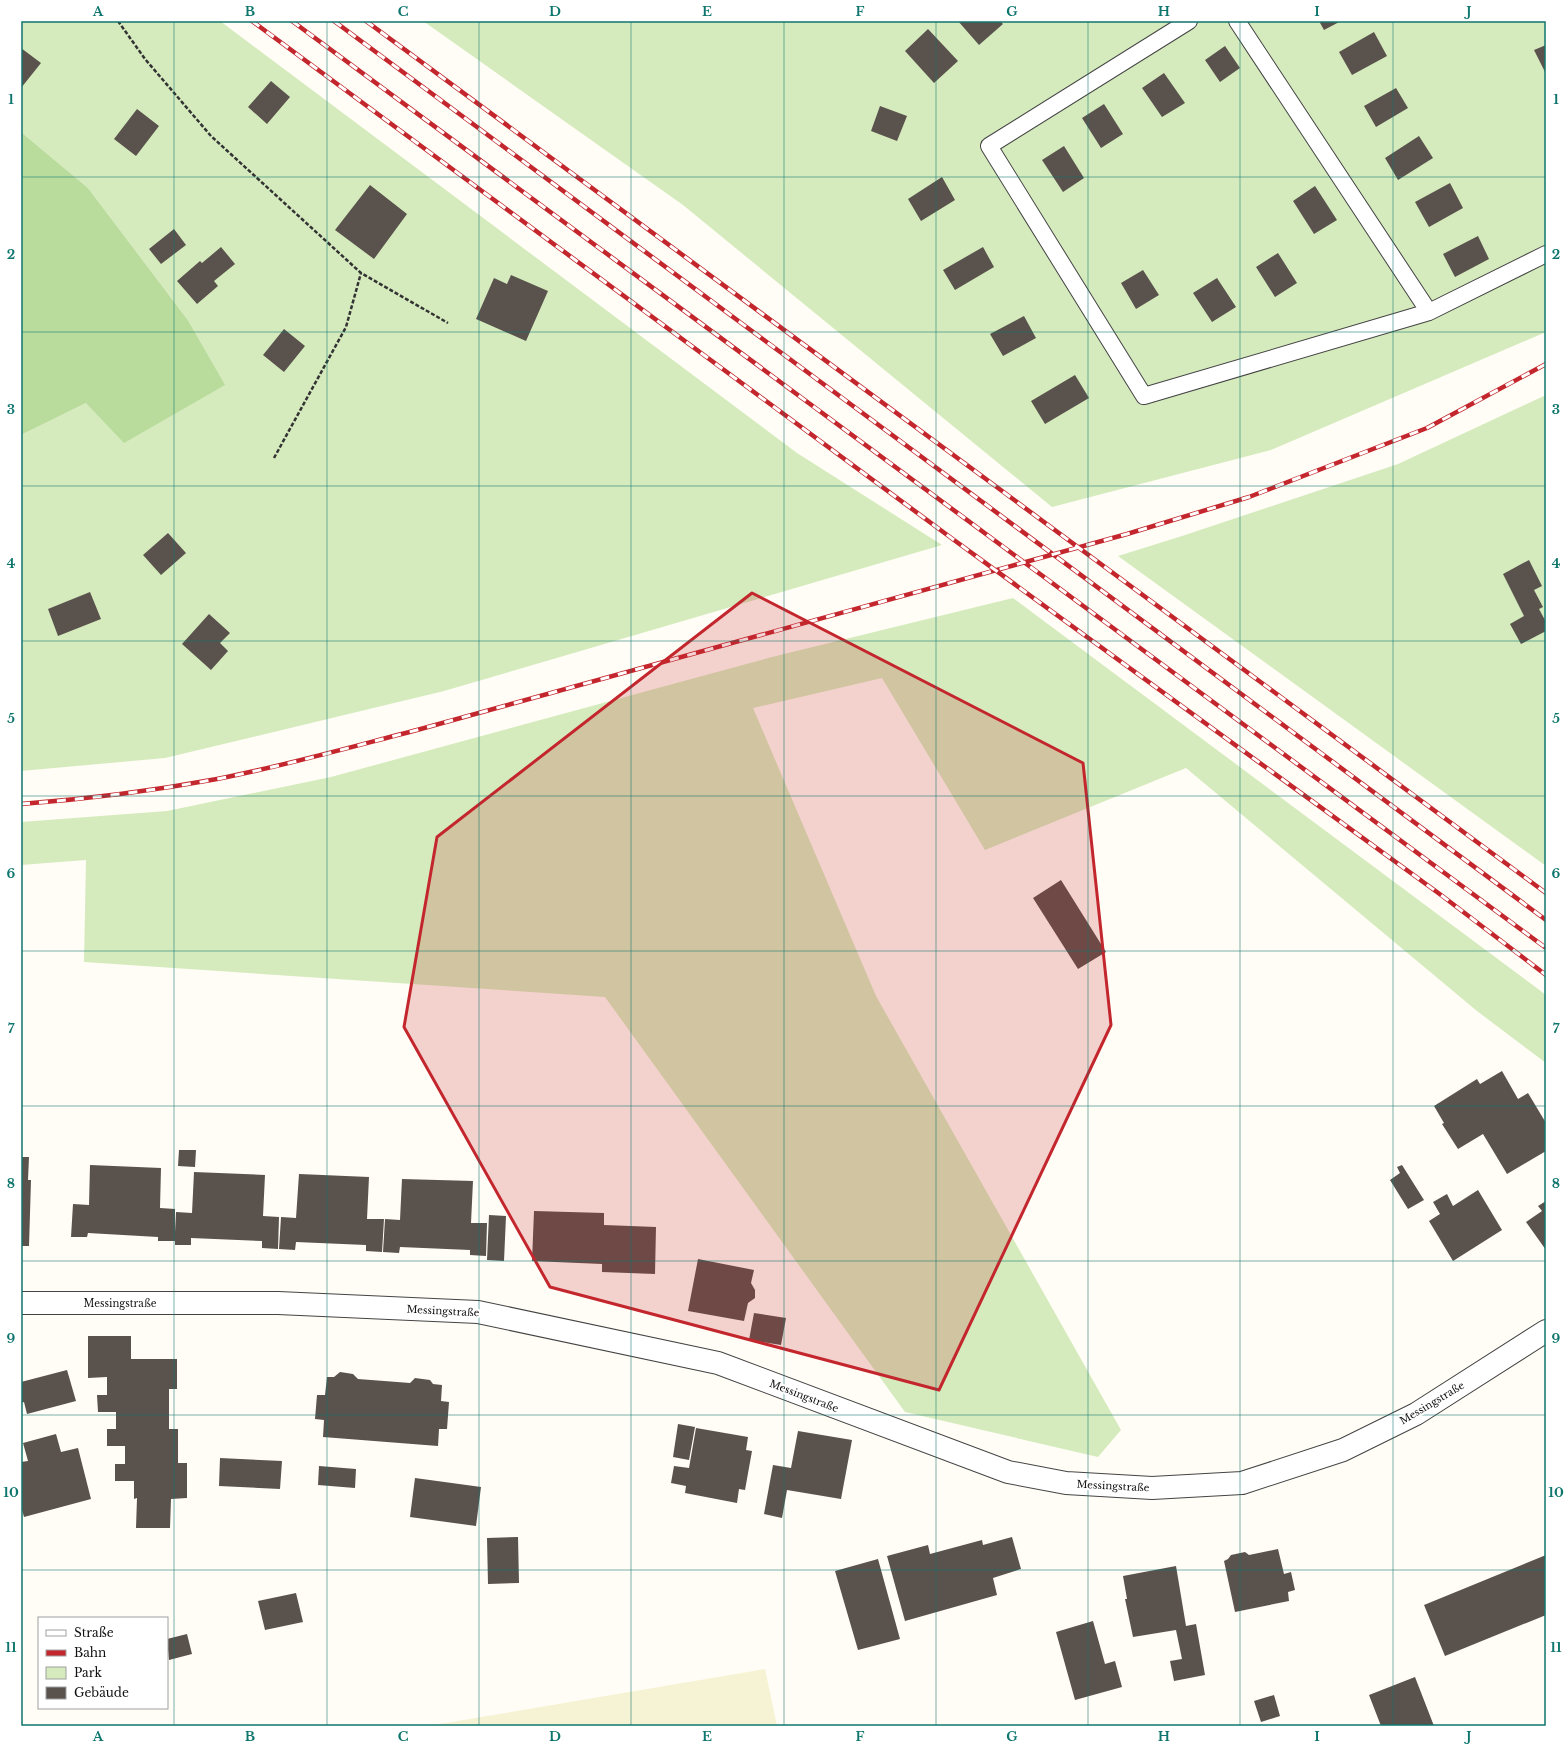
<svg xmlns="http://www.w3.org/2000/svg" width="1567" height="1747" font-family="'Libre Baskerville',serif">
<rect width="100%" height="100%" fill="#fffdf5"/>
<path fill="#f6f3d4" d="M 765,1669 L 777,1726 L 428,1726 Z"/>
<path fill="#d5ebbd" d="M 21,21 L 220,21 L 797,453 L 942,545 L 444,691 L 165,758 L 21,771 L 21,435 L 86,403 L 187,319 L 88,188 L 21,132 Z
M 423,21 L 1546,21 L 1546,332 L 1271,450 L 1052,507 L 683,205 Z
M 1546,395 L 1546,866 L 1118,556 L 1182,536 L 1398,464 Z
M 1013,598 L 1546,995 L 1546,1063 L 1477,1011 L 1186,768 L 985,850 L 882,678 L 753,708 L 876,996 L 1121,1430 L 1098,1457 L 905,1412 L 605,997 L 84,962 L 86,860 L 21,865 L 21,822 L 167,811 L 331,777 L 772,657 Z"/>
<path fill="#b9dc9c" d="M 21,132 L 88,188 L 187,319 L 225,385 L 124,443 L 86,403 L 21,435 Z"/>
<path fill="#5a524d" d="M 958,21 L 1000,21 L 1003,24 L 979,45 Z
M 1319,21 L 1341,21 L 1324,30 Z
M 928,29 L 958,61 L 934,83 L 905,51 Z
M 1374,32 L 1387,56 L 1352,75 L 1339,52 Z
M 1546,45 L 1546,74 L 1534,50 Z
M 1225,46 L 1240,68 L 1220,82 L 1205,60 Z
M 21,48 L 41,63 L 21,88 Z
M 1164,73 L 1185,103 L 1162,117 L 1142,88 Z
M 271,81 L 290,97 L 267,124 L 248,107 Z
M 1396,88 L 1408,108 L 1376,127 L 1364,106 Z
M 1104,104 L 1123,134 L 1101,148 L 1082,118 Z
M 880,106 L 907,116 L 897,141 L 871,131 Z
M 137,109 L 159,126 L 136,156 L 114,139 Z
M 1419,136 L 1433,158 L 1398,180 L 1385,158 Z
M 1064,146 L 1084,178 L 1063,192 L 1042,160 Z
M 942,177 L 955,200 L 921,221 L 908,199 Z
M 1450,183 L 1463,208 L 1429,227 L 1415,202 Z
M 370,185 L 407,214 L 374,259 L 335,230 Z
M 1315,186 L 1337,220 L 1314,234 L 1293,201 Z
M 174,229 L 186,245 L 161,264 L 149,249 Z
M 1478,236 L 1489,259 L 1455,277 L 1443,254 Z
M 221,247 L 235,264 L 214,281 L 218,286 L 197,304 L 177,281 L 200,261 L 202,263 Z
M 983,247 L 994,267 L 955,290 L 943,270 Z
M 1278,253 L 1297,283 L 1275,297 L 1256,267 Z
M 1143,270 L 1159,295 L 1136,309 L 1121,283 Z
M 511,275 L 548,291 L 526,341 L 476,319 L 494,278 L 507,284 Z
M 1217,278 L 1236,307 L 1212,322 L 1193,293 Z
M 1024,316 L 1036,338 L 1003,356 L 990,334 Z
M 284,329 L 305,346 L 284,372 L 263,355 Z
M 1075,375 L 1089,398 L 1045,424 L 1031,401 Z
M 168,533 L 186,553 L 161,575 L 143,555 Z
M 1529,560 L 1542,586 L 1534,590 L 1543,607 L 1539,609 L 1546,622 L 1546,631 L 1521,644 L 1510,624 L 1524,616 L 1503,574 Z
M 90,592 L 101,619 L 58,636 L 48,609 Z
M 209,614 L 230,633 L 220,643 L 228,651 L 211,670 L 182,644 Z
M 1061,880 L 1106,952 L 1078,969 L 1033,898 Z
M 1502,1071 L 1518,1099 L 1528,1093 L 1546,1123 L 1546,1151 L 1507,1174 L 1483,1134 L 1458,1149 L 1442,1124 L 1444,1123 L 1434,1106 L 1477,1079 L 1480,1084 Z
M 179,1150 L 196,1150 L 195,1167 L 178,1166 Z
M 21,1157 L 29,1157 L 28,1180 L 31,1180 L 29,1246 L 21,1246 Z
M 90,1165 L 161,1168 L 160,1208 L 175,1209 L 175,1232 L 176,1212 L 192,1213 L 194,1172 L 265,1175 L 263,1216 L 279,1217 L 278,1249 L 262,1248 L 262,1241 L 191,1238 L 191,1245 L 175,1245 L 175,1241 L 158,1241 L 158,1237 L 88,1233 L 87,1237 L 71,1237 L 73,1204 L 89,1205 Z
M 1402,1165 L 1424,1200 L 1408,1209 L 1390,1180 L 1400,1173 L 1397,1167 Z
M 299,1174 L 369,1177 L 367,1219 L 384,1219 L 382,1252 L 366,1251 L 366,1245 L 296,1242 L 295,1250 L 279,1249 L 281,1217 L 296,1218 Z
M 402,1179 L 473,1181 L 471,1223 L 487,1223 L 486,1256 L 470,1255 L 470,1250 L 400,1247 L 399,1253 L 383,1252 L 385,1219 L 400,1220 Z
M 1478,1190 L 1502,1230 L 1453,1261 L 1429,1221 L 1440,1214 L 1433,1202 L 1447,1194 L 1453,1206 Z
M 1546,1201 L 1546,1250 L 1526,1222 L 1542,1211 L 1538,1206 Z
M 534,1211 L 604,1213 L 604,1225 L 656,1227 L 655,1274 L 602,1272 L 602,1264 L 532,1261 Z
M 489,1215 L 506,1216 L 504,1261 L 487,1260 Z
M 698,1259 L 754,1270 L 751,1283 L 755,1290 L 755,1298 L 748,1303 L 744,1321 L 688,1311 Z
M 754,1313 L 786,1318 L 781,1345 L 749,1340 Z
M 88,1336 L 131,1336 L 131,1359 L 177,1359 L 177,1389 L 169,1389 L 169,1429 L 178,1429 L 178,1463 L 187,1463 L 187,1498 L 171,1499 L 170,1528 L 136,1528 L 137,1498 L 134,1499 L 134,1481 L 115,1481 L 115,1464 L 125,1464 L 125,1446 L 107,1446 L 107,1429 L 116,1429 L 116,1412 L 98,1412 L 97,1395 L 107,1395 L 107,1377 L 88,1378 Z
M 67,1370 L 76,1401 L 27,1414 L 24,1402 L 21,1403 L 21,1382 Z
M 340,1372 L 353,1374 L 358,1379 L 410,1383 L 415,1378 L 430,1380 L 433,1384 L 442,1385 L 441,1401 L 449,1402 L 447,1429 L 439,1429 L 438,1446 L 323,1437 L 324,1420 L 315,1419 L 317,1395 L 325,1395 L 327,1377 L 334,1377 Z
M 678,1424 L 695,1427 L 689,1460 L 673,1457 Z
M 696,1428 L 748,1437 L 746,1450 L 752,1451 L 745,1490 L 739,1489 L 737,1503 L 685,1493 L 686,1486 L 671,1483 L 674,1466 L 689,1468 Z
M 798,1431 L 852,1440 L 841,1499 L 787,1490 L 782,1518 L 764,1514 L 773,1465 L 791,1468 Z
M 56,1434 L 61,1452 L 78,1448 L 91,1499 L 24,1517 L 21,1506 L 21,1462 L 28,1461 L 23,1443 Z
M 220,1458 L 282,1461 L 280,1489 L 219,1486 Z
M 319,1466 L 356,1469 L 355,1488 L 318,1485 Z
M 415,1478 L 481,1487 L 476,1526 L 410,1517 Z
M 518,1537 L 519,1583 L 488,1584 L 487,1538 Z
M 1012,1537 L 1021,1569 L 993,1578 L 997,1595 L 905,1621 L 887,1556 L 928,1545 L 930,1554 L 982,1540 L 983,1545 Z
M 1278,1549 L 1284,1574 L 1291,1572 L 1295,1590 L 1288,1592 L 1289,1601 L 1235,1612 L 1224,1561 L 1228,1559 L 1231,1555 L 1245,1552 L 1249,1555 Z
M 1546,1555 L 1546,1615 L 1445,1656 L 1424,1605 Z
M 878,1559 L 900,1639 L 858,1650 L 835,1571 Z
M 1176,1566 L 1186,1626 L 1196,1624 L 1205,1675 L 1174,1681 L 1170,1661 L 1182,1659 L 1176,1630 L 1133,1637 L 1125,1599 L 1127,1599 L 1123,1576 Z
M 296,1593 L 303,1622 L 265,1630 L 258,1601 Z
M 1093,1621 L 1105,1664 L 1115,1661 L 1122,1687 L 1075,1700 L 1056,1632 Z
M 187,1634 L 192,1654 L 169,1660 L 167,1639 Z
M 1415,1677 L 1434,1726 L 1381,1726 L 1369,1695 Z
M 1274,1695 L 1280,1716 L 1261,1722 L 1254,1701 Z"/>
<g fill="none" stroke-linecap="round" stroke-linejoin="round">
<g stroke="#444" stroke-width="18">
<path id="lane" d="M 1189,21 L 989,146 L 1144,396 L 1429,312
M 1237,21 L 1429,312 L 1546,254"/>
</g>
<g stroke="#444" stroke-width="24">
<path id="street" d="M 21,1303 L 278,1303 L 478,1312 L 718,1363 L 1008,1472 L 1066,1483 L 1152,1488 L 1242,1483 L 1343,1450 L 1416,1414 L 1546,1331"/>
</g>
<path stroke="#333" stroke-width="2.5" stroke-dasharray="4 2" stroke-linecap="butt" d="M 118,21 L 145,59 L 211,136 L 361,273 L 448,323
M 274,458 L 346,327 L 361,273"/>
<use href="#lane" stroke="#fff" stroke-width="16"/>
<use href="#street" stroke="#fff" stroke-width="22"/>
<g stroke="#c4262e" stroke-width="4.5">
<path id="rail" d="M 252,21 L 954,540 L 1441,895 L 1546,975
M 292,21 L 1546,948
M 334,21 L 1546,920
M 366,21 L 1546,893
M 21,804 C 87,799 152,791 217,779 C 284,766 351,747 417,730 L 1127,534 L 1249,497 L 1427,428 L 1546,364"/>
</g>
<use href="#rail" stroke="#fff" stroke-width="3" stroke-dasharray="9" stroke-linecap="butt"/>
</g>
<path fill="#c4262e" fill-opacity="0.2" stroke="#c4262e" stroke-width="3" stroke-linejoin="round" d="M 752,593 L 1083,763 L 1111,1025 L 939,1390 L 550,1287 L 404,1027 L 437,837 Z"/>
<path fill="none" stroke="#0f766e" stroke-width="1" stroke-opacity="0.55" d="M 174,21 L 174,1726M 327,21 L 327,1726M 479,21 L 479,1726M 631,21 L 631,1726M 784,21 L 784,1726M 936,21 L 936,1726M 1088,21 L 1088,1726M 1240,21 L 1240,1726M 1393,21 L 1393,1726M 21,177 L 1546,177M 21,332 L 1546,332M 21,486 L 1546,486M 21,641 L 1546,641M 21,796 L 1546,796M 21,951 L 1546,951M 21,1106 L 1546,1106M 21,1261 L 1546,1261M 21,1415 L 1546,1415M 21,1570 L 1546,1570"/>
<g text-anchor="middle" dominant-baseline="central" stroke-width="4" stroke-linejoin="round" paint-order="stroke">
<g font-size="10" fill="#111" stroke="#fff">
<text x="120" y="1303">Messingstraße</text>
<text transform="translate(443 1311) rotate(3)">Messingstraße</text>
<text transform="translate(804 1396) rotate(21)">Messingstraße</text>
<text transform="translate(1432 1403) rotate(-31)">Messingstraße</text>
<text transform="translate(1113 1486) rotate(3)">Messingstraße</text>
</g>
</g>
<rect width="1567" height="1747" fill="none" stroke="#ffffff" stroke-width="44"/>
<rect x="38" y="1617" width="130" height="92" fill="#ffffff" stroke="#a0a0a0"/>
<rect x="46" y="1630" width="20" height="6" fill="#ffffff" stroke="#a0a0a0"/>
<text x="74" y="1637" font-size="12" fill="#111111">Straße</text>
<rect x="46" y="1650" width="20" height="6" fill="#c4262e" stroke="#a0a0a0"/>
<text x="74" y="1657" font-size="12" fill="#111111">Bahn</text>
<rect x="46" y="1667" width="20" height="12" fill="#d5ebbd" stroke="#a0a0a0"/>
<text x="74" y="1677" font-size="12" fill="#111111">Park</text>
<rect x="46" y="1687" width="20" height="12" fill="#5a524d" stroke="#a0a0a0"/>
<text x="74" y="1697" font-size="12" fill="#111111">Gebäude</text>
<rect x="22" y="22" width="1523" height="1703" fill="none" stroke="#0f766e" stroke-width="1.5"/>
<g font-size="13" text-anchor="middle" font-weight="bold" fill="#0f766e">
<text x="98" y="16">A</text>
<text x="250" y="16">B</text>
<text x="403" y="16">C</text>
<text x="555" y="16">D</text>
<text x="707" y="16">E</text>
<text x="860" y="16">F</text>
<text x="1012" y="16">G</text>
<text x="1164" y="16">H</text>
<text x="1317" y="16">I</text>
<text x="1469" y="16">J</text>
<text x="11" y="104">1</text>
<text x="1556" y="104">1</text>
<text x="11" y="259">2</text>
<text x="1556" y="259">2</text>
<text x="11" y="414">3</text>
<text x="1556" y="414">3</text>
<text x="11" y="568">4</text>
<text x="1556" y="568">4</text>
<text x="11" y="723">5</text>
<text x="1556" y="723">5</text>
<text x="11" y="878">6</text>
<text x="1556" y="878">6</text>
<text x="11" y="1033">7</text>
<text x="1556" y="1033">7</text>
<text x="11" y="1188">8</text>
<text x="1556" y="1188">8</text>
<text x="11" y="1343">9</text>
<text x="1556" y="1343">9</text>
<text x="11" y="1497">10</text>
<text x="1556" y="1497">10</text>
<text x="11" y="1652">11</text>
<text x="1556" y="1652">11</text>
<text x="98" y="1741">A</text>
<text x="250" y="1741">B</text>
<text x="403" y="1741">C</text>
<text x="555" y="1741">D</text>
<text x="707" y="1741">E</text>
<text x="860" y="1741">F</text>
<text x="1012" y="1741">G</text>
<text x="1164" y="1741">H</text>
<text x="1317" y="1741">I</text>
<text x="1469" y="1741">J</text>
</g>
</svg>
